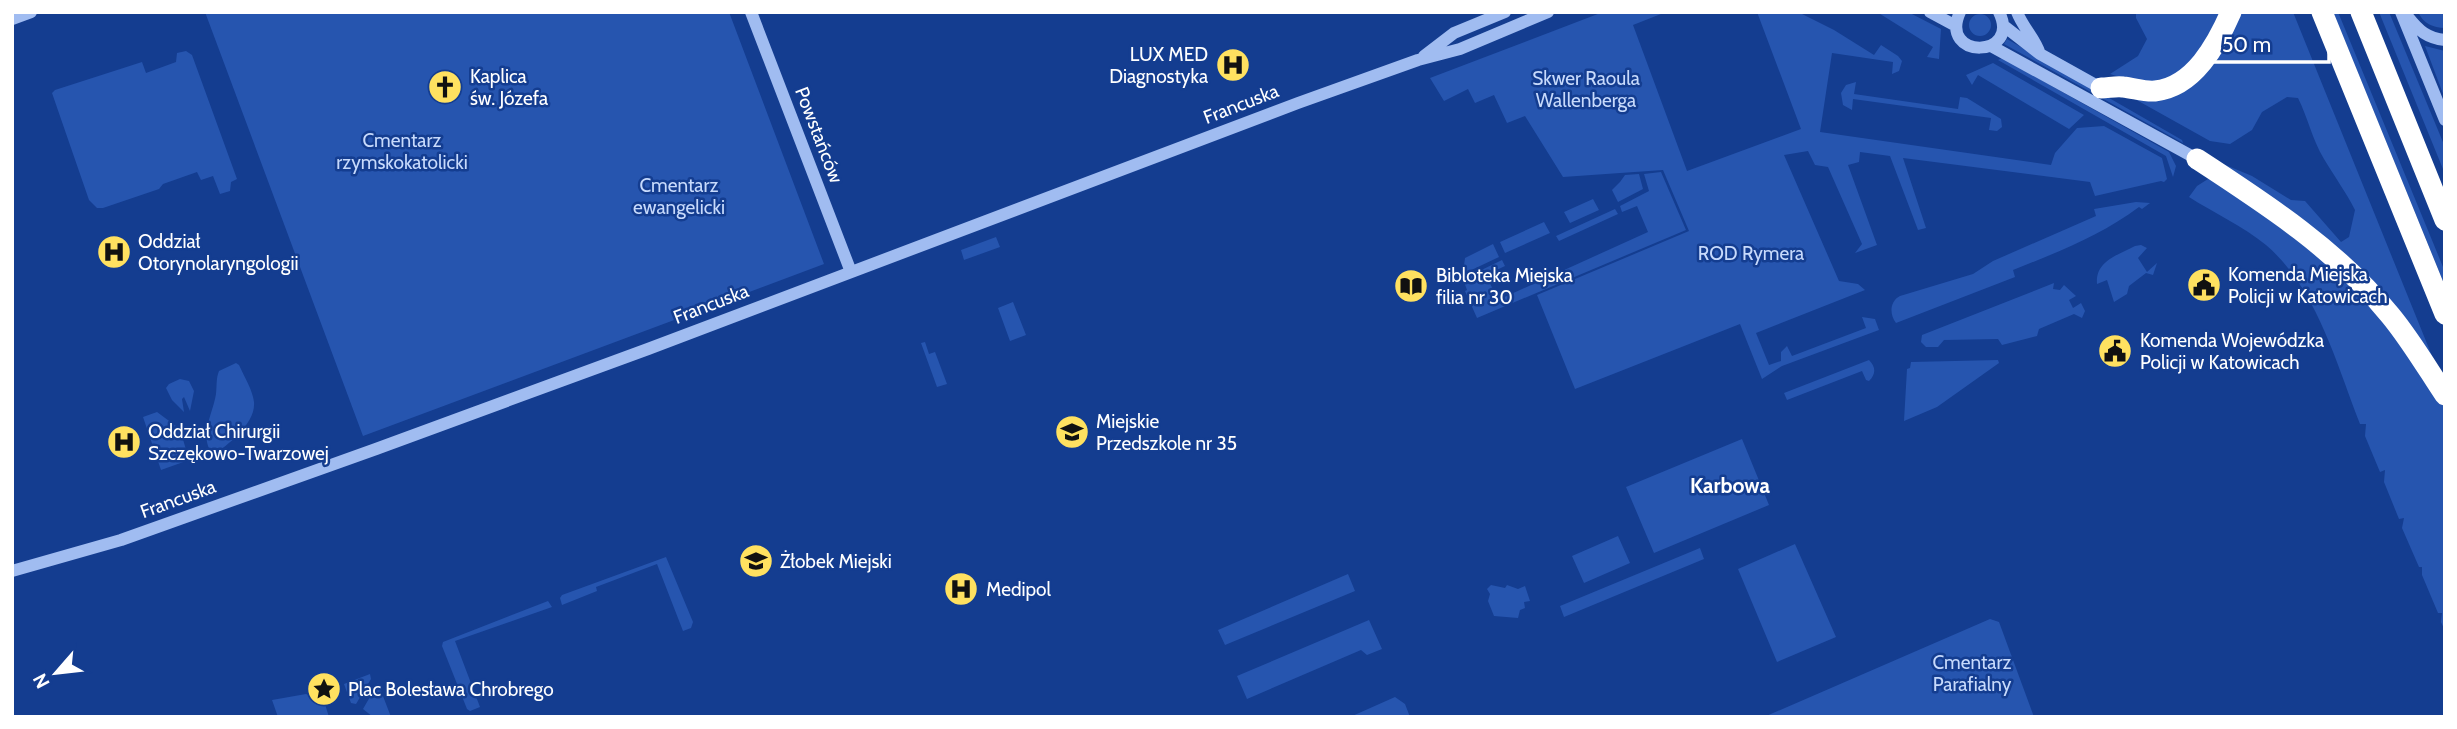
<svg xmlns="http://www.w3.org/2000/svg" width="2457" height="729" font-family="Cabin,sans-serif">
<rect width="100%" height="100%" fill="#143d90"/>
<path fill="#2655af" d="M 205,12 L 729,12 L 824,264 L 363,436 Z
M 1603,12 L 1666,12 L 1633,25 L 1687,171 L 1801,129 L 1757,12 L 1798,12 L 1834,30 L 1874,55 L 1881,45 L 1898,56 L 1902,61 L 1899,71 L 1892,74 L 1893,62 L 1832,53 L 1820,132 L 2051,165 L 2055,153 L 2077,128 L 2104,126 L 2162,158 L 2167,179 L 2164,182 L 2161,181 L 2095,196 L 2090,182 L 1903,158 L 1926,228 L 1918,230 L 1890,156 L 1860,152 L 1859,162 L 1848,165 L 1877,245 L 1855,253 L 1862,244 L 1828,167 L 1815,165 L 1808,151 L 1784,155 L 1839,281 L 1858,284 L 1865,290 L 1756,333 L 1769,365 L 1781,361 L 1781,352 L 1787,346 L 1792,356 L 1866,328 L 1862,317 L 1875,319 L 1879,330 L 1782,366 L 1762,379 L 1740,324 L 1575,389 L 1537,295 L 1689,231 L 1663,170 L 1563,177 L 1525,116 L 1507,123 L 1494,95 L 1475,103 L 1468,89 L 1444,101 L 1430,78 Z
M 1877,12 L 1908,12 L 1941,29 L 1939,59 L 1927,57 L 1933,47 Z
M 2136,12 L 2221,12 C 2207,38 2188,80 2154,83 C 2139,84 2124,78 2110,74 L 2138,56 L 2147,39 L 2136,18 Z
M 2239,12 L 2293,12 L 2432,356 L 2211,159 L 2252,176 L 2291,200 L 2305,201 L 2341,242 L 2349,237 L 2355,210 C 2346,192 2334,176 2324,159 C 2312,139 2308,118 2298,98 L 2287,97 L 2262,112 L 2252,130 L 2230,144 L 2210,141 L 2133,98 L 2165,96 Z
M 2333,12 L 2338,12 L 2434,245 L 2445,272 L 2445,286 Z
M 2379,12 L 2389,12 L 2445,147 L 2445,174 Z
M 2418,12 L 2445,12 L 2445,28 C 2433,28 2423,23 2418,12 Z
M1969 25a11 11 0 1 1 22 0a11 11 0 1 1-22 0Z
M 2007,39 L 2182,140 L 2183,143 L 2004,44 Z
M 2425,46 L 2445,51 L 2445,99 Z
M 186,51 L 192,55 L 237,179 L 231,182 L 230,191 L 220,194 L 213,176 L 201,180 L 197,172 L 163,184 L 159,189 L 103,208 L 97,208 L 89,200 L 52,93 L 55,90 L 142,62 L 146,73 L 176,62 L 177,53 Z
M 2002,58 L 2169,152 L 2176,166 L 2173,177 L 2166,156 L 1998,60 Z
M 1993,63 L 2084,115 L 2069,129 L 1978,75 L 1972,85 L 1966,75 Z
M 1856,82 L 1854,94 L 1958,109 L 1960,97 L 1967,98 L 2001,119 L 2002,127 L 1997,131 L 1989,130 L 1991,118 L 1853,99 L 1852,110 L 1843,105 L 1841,93 L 1846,85 Z
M 1661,172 L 1686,230 L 1477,318 L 1465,291 L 1467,290 L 1463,279 L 1502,260 L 1505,266 L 1486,275 L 1498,300 L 1648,232 L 1637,206 L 1622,212 L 1620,206 L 1649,191 L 1644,174 Z
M 1639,174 L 1643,189 L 1618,202 L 1612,190 L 1620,182 L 1625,175 Z
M 2208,179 L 2223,184 L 2343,276 L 2397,338 L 2445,409 L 2445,631 L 2441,622 L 2442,613 L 2438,613 L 2422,575 L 2422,567 L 2419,567 L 2402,528 L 2404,518 L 2399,519 L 2384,482 L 2385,470 L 2380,472 L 2365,436 L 2366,424 L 2360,424 C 2336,363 2317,289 2266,245 C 2243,226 2214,213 2189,197 L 2197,186 Z
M 1593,199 L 1599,210 L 1570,223 L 1564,212 Z
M 2136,202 L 2150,203 L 2142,209 L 2139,207 C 2100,236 2058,252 2013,270 L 2015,277 L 1896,323 C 1889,314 1890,301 1900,296 L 1973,274 L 1993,261 L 2096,216 L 2094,209 Z
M 1615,209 L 1618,214 L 1559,241 L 1556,236 Z
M 1544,222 L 1550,233 L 1505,253 L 1500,242 Z
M 996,237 L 1000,247 L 964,260 L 961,250 Z
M 1493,244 L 1499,257 L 1463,274 L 1465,258 Z
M 2141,245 L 2147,248 L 2138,258 L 2147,272 L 2157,263 L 2153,275 L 2146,273 L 2129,286 L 2127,294 L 2114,302 L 2107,280 L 2097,284 C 2095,261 2118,255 2135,246 Z
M 2054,283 L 2053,289 L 2060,290 L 2064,285 L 2076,296 L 2069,300 L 2073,308 L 2081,303 L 2085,311 L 2082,318 L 2074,314 L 2039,329 L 2037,336 L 2002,345 L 1998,339 L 1944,340 L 1938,347 L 1926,347 L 1921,342 L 1922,335 Z
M 1013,302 L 1026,335 L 1010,341 L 998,308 Z
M 925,342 L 929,354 L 935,352 L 947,384 L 937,387 L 921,343 Z
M 1869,360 C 1876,367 1876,374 1869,381 L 1866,380 L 1862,371 L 1787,400 L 1784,393 Z
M 1998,360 L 1999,363 L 1937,407 L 1904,421 L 1907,369 L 1910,368 L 1911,362 Z
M 236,363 L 239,365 C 244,376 253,391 254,402 C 256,423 228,445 213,455 C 198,436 213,414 216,394 C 217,385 216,378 219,371 Z
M 180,379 L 189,381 L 194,391 L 190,411 L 184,397 L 182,399 L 184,412 L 172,400 L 166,388 L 169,384 Z
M 157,412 L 180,429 L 189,460 L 161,470 L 143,417 Z
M 1742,439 L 1769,505 L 1654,553 L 1626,487 Z
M 1618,536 L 1630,563 L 1584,583 L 1572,556 Z
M 1795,544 L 1836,637 L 1777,662 L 1738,569 Z
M 1700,548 L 1704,559 L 1564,617 L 1560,606 Z
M 666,557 L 693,622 L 691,628 L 683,631 L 657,564 L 596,587 L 597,591 L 562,605 L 560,598 L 562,595 Z
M 1348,574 L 1355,591 L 1225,645 L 1218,630 Z
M 1491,585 L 1505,588 L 1507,585 L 1518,589 L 1525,586 L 1530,601 L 1524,602 L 1525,608 L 1520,610 L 1518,618 L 1494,616 L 1488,601 L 1490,594 L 1487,589 Z
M 548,601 L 552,607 L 455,641 L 480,707 L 470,711 L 467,709 L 442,646 L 443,642 Z
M 1990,619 L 1999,622 L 2034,717 L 1764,717 Z
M 1369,620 L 1382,649 L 1367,655 L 1361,650 L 1247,699 L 1237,676 Z
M 370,674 L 371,679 L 356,704 L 351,703 L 344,684 Z
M 378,683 L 391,717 L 373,717 L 363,709 Z
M 306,694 L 324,701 L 329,717 L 278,717 L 272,700 Z
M 1395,697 L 1405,704 L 1410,717 L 1350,717 Z"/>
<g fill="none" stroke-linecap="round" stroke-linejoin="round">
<path stroke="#a0bcf1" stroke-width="12" d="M 751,12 L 851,272
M 1930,12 L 1956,26
M 1960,12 C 1938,60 2022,59 1999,12
M 2017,12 C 2023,28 2035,38 2040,54
M 2401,12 L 2445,120
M 2408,17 C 2419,31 2427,38 2445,40
M 12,19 L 31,12
M 2004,26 L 2040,54 L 2101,88
M 1991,46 L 2197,159
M 1424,56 L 1454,33 L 1505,12
M 12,571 L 121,540 L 376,449 L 648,349 L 1298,103 L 1418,60 L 1460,49 L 1548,12"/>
<path stroke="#fff" stroke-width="21" d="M 2322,12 L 2445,314
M 2361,12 L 2445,220
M 2101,88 C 2108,88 2116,86 2123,87 C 2134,88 2144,92 2155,91 C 2194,87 2217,44 2231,12
M 2197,159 C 2266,204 2337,250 2390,315 C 2410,339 2427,368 2445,395"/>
</g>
<defs>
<g id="hospital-disc" transform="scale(1.75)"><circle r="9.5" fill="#ffe160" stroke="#143d90"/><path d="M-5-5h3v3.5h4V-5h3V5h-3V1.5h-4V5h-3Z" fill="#111"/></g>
<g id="church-disc" transform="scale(1.75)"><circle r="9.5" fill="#ffe160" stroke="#143d90"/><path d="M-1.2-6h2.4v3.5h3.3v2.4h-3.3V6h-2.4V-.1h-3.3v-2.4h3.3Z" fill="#111"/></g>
<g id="civic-disc" transform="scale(1.75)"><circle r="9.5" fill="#ffe160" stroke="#143d90"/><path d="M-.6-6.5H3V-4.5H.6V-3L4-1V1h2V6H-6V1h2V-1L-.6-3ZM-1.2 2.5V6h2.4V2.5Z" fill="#111"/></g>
<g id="library-disc" transform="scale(1.75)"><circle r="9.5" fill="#ffe160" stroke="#143d90"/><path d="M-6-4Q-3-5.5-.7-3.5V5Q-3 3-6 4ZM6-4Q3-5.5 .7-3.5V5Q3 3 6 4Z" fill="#111"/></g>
<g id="school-disc" transform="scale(1.75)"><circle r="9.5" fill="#ffe160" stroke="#143d90"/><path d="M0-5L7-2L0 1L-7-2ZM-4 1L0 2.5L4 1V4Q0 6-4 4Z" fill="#111"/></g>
<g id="sight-disc" transform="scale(1.75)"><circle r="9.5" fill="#ffe160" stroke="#143d90"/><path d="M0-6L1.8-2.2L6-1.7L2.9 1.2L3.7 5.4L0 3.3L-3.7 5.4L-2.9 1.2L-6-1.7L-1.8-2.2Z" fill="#111"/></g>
</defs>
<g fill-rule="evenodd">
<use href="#hospital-disc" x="1233" y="65"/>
<use href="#church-disc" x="445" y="87"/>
<use href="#hospital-disc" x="114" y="252"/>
<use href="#civic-disc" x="2204" y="285"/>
<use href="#library-disc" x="1411" y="286"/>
<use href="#civic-disc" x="2115" y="351"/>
<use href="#school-disc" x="1072" y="432"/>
<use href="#hospital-disc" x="124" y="442"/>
<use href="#school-disc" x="756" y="561"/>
<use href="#hospital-disc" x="961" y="589"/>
<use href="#sight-disc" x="324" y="689"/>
</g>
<g text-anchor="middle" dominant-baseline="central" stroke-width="5" stroke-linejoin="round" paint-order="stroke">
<g font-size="19" fill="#fff" stroke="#143d90" text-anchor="start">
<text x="1208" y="54" text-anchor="end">LUX MED<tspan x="1208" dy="22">Diagnostyka</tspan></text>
<text x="470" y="76">Kaplica<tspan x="470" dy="22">św. Józefa</tspan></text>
<text x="138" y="241">Oddział<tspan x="138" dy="22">Otorynolaryngologii</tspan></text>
<text x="2228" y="274">Komenda Miejska<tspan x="2228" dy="22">Policji w Katowicach</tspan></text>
<text x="1436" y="275">Bibloteka Miejska<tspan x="1436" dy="22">filia nr 30</tspan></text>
<text x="2140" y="340">Komenda Wojewódzka<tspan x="2140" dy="22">Policji w Katowicach</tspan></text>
<text x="1096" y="421">Miejskie<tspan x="1096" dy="22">Przedszkole nr 35</tspan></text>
<text x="148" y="431">Oddział Chirurgii<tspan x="148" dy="22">Szczękowo-Twarzowej</tspan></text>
<text x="780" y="561">Żłobek Miejski</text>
<text x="986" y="589">Medipol</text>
<text x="348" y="689">Plac Bolesława Chrobrego</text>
</g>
<g font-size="19" fill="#c7dafc" stroke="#143d90">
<text x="1586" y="78">Skwer Raoula<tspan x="1586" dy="22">Wallenberga</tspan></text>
<text x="402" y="140">Cmentarz<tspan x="402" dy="22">rzymskokatolicki</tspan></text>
<text x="679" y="185">Cmentarz<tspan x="679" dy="22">ewangelicki</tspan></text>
<text x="1751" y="253">ROD Rymera</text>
<text x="1972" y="662">Cmentarz<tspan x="1972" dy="22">Parafialny</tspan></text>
</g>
<g font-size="19" fill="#fff" stroke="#143d90">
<text transform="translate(1241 104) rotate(-21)">Francuska</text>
<text transform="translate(819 135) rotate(69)">Powstańców</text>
<text transform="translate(711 304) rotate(-21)">Francuska</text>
<text transform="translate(178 499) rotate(-20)">Francuska</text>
</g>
<g font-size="21" font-weight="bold" fill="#fff" stroke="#143d90">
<text x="1730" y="485">Karbowa</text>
</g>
</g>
<rect width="2457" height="729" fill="none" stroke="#ffffff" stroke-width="28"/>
<g transform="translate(56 673) rotate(242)" stroke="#143d90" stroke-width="5" paint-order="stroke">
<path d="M0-5L12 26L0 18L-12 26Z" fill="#ffffff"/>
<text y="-10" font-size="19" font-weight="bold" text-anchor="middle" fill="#ffffff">N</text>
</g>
<path d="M2212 52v10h117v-10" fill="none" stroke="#ffffff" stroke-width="3.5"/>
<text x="2222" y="52" font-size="21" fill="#ffffff" stroke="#143d90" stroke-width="5" paint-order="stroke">50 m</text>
</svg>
